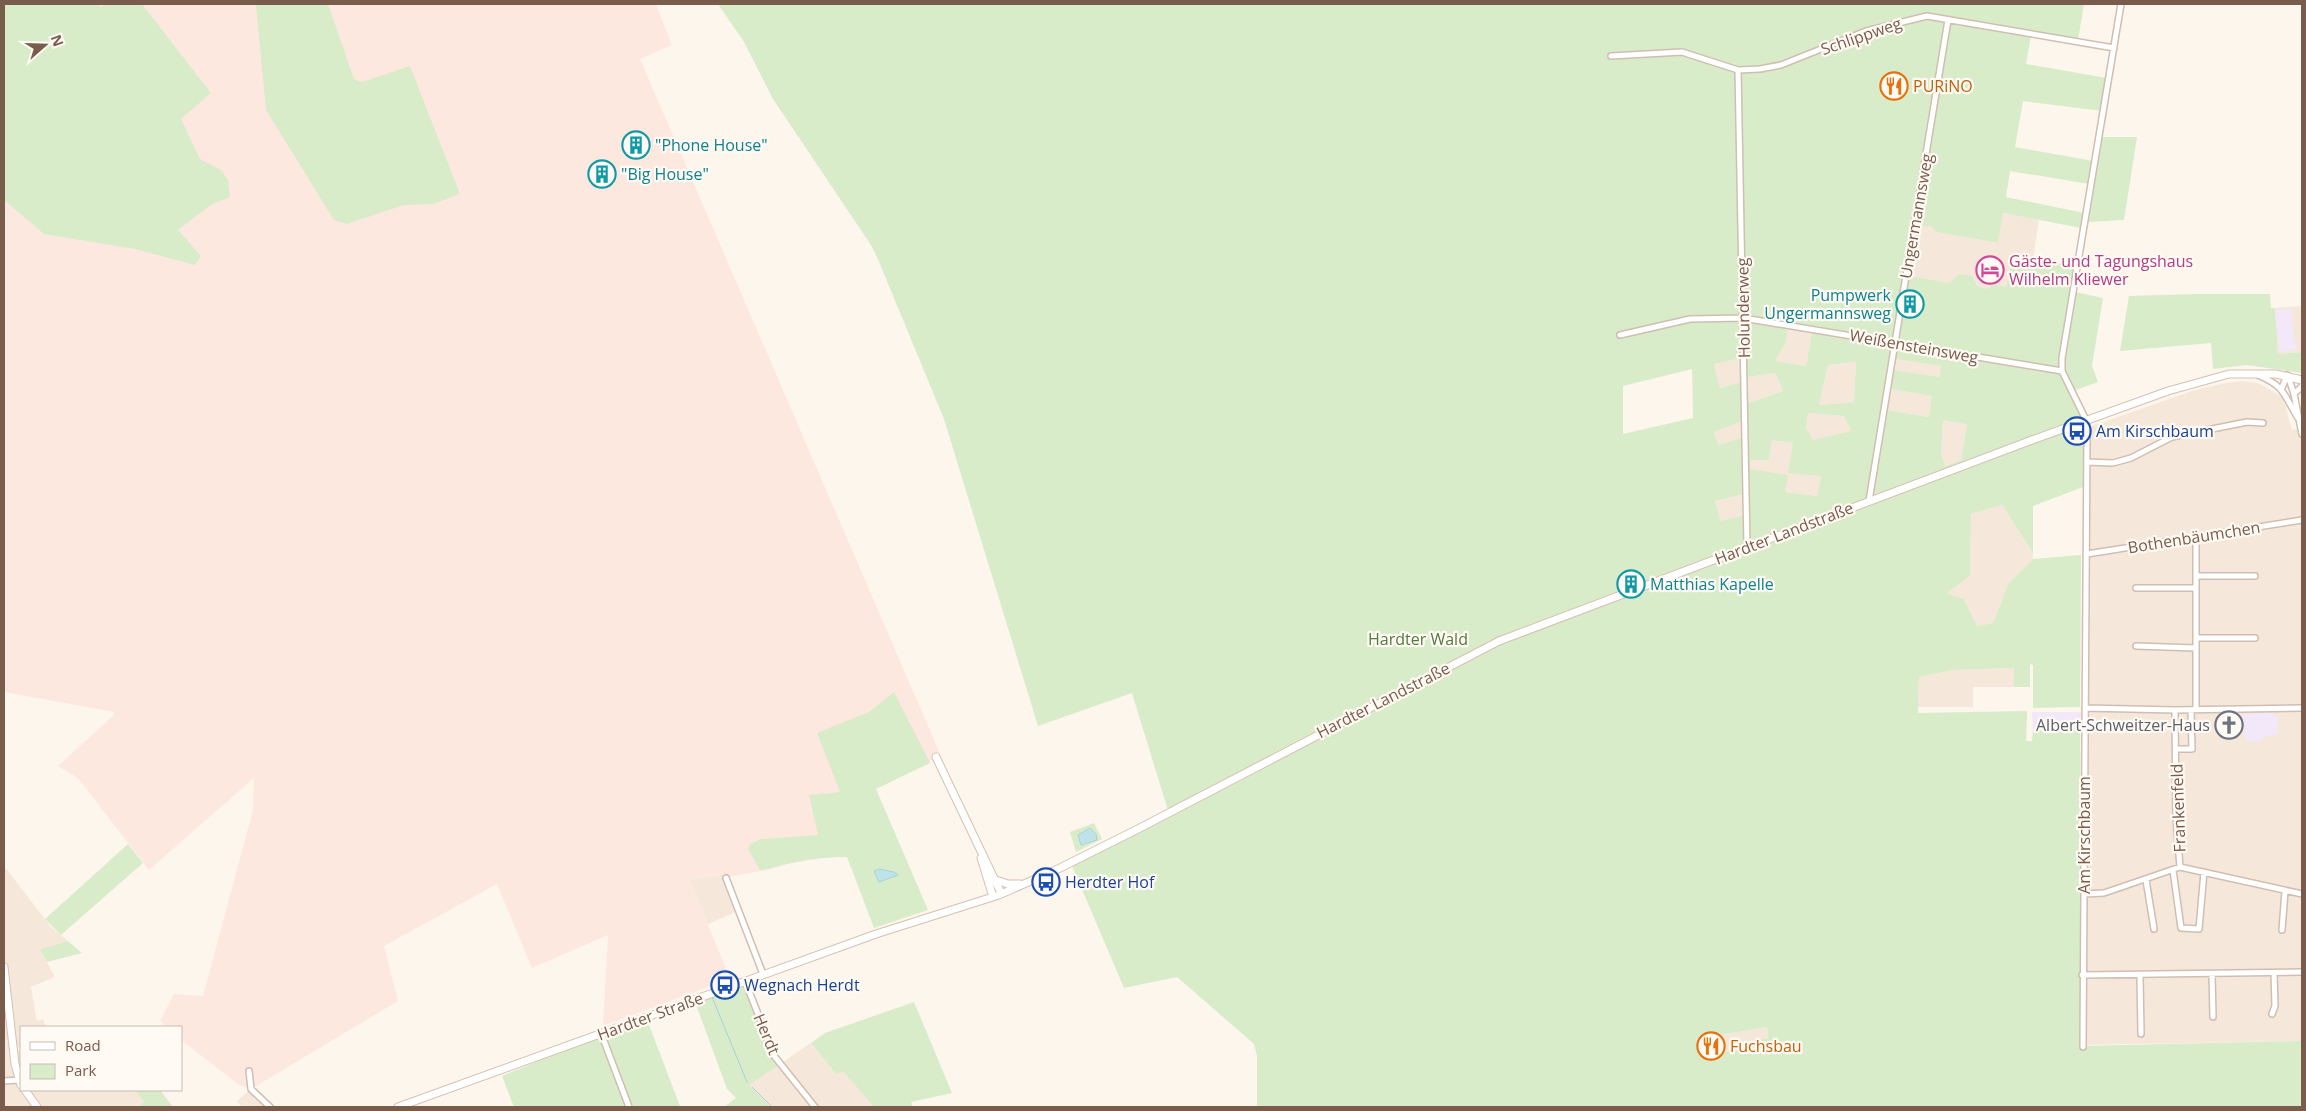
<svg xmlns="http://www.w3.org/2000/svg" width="2306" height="1111" font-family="'Open Sans',sans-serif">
<rect width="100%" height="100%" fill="#fdf6ec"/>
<path fill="#f5e8da" d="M 2003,213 L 2039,220 L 2038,226 L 2033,259 L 2013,256 L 2006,287 L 1984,322 L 1904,309 L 1919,225 L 1933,227 L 1936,232 L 1997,243 Z
M 2302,306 L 2302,352 L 2278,354 L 2275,308 Z
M 1786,328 L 1812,332 L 1806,366 L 1775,361 L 1786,342 Z
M 1742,358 L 1742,382 L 1720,388 L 1714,364 Z
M 1896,359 L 1942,366 L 1940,377 L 1894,370 Z
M 1856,362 L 1854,402 L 1819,405 L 1828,365 Z
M 1775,373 L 1783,391 L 1749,403 L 1748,377 Z
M 2242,381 L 2258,383 L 2283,397 L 2292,430 L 2302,428 L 2302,1041 L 2083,1045 L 2088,763 L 2088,442 L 2092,426 L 2192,391 L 2225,383 Z
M 1891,389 L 1933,396 L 1930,417 L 1887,410 Z
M 1808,413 L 1844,416 L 1852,431 L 1812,441 L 1806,428 Z
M 1943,420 L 1967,423 L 1961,460 L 1944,466 L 1941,456 Z
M 1743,421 L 1744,437 L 1719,445 L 1714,432 Z
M 1772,440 L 1793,443 L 1821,476 L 1817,496 L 1785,492 L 1750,469 L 1750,460 Z
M 1744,494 L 1745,515 L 1721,521 L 1715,501 Z
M 2002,505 L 2033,553 L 2033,559 L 2008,584 L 1993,623 L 1977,626 L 1964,599 L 1947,593 L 1970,576 L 1971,514 Z
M 2014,668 L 2014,687 L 1973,687 L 1973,707 L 1918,707 L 1919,677 L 1953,670 Z
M 4,866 L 51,927 L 68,941 L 40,949 L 55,977 L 31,987 L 37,1021 L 43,1019 L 46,1027 L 21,1027 L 21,1046 L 17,1048 L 18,1051 L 21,1049 L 21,1090 L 135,1090 L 144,1102 L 138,1107 L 4,1107 Z
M 722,875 L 736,912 L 708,924 L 690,880 Z
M 1767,1027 L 1768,1038 L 1736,1044 L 1732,1051 L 1699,1056 L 1696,1039 Z
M 811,1043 L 836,1074 L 843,1070 L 874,1107 L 770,1107 L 751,1088 L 749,1085 Z
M 251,1089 L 270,1107 L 242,1107 L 237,1101 Z"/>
<path fill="#fde8e0" d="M 4,4 L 656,4 L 672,45 L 640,59 L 941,756 L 843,804 L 847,857 L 827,857 L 787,864 L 771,869 L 724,878 L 722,875 L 690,880 L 730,979 L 603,1026 L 608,935 L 532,968 L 497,884 L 384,946 L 398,1001 L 251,1089 L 239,1085 L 181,1040 L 181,1027 L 167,1027 L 160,1021 L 174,994 L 203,996 L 253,810 L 254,778 L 149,870 L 78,778 L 58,766 L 113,716 L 114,712 L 4,692 Z"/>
<path fill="#f3e8fa" d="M 2291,309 L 2293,333 L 2297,349 L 2280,352 L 2275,310 Z
M 2032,712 L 2081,712 L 2080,730 L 2033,731 Z
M 2257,713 L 2273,713 L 2273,716 L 2278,716 L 2278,734 L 2263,737 L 2262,741 L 2246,741 L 2242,715 Z"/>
<path fill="#d8ecc9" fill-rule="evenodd" d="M 4,4 L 98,4 L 101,7 L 105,4 L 142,4 L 211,93 L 181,119 L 200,159 L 221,170 L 228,180 L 230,197 L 211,205 L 178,230 L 201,256 L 195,265 L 135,249 L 44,234 L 4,200 Z
M 260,4 L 328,4 L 354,79 L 362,82 L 410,66 L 460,194 L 433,204 L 404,205 L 347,224 L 334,220 L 266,110 L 256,5 Z
M 718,4 L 2084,4 L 2078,40 L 2031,36 L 2026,64 L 2107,78 L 2102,111 L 2023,101 L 2015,147 L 2093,161 L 2089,184 L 2010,171 L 2006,197 L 2084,213 L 2081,228 L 2003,213 L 1998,243 L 1936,232 L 1932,227 L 1919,225 L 1910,276 L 1948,283 C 1961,277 1952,271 1972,276 L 1977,286 L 1986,289 L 1995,284 L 2006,287 L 2013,255 L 2079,267 L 2075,292 L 2103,298 L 2092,366 L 2098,382 L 2073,391 L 2083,425 L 2083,487 L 2033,506 L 2033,553 L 2002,505 L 1971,514 L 1970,576 L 1947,593 L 1964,599 L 1977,626 L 1993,623 L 2008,584 L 2033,559 L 2081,555 L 2080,707 L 2033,708 L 2033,665 L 2030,664 L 2030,687 L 2014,687 L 2014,668 L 1953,670 L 1919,677 L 1918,713 L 2027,711 L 2026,741 L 2032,741 L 2033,731 L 2080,730 L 2080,1046 L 2302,1041 L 2302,1107 L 1257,1107 L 1257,1056 L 1254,1044 L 1177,977 L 1124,988 L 1072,866 L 1170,817 L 1132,693 L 1038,726 L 944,419 L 877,257 L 871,245 L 773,99 L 744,42 ZM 1787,328 L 1812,332 L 1806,366 L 1775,361 L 1786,342 ZM 1742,358 L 1742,382 L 1720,388 L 1714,364 ZM 1896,359 L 1941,366 L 1940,377 L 1894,370 ZM 1856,362 L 1854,402 L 1819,405 L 1828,365 ZM 1692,369 L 1693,418 L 1623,434 L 1623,386 ZM 1775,373 L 1783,391 L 1749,403 L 1748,377 ZM 1891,389 L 1932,396 L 1929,417 L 1887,410 ZM 1808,413 L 1844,416 L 1851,431 L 1813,440 L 1806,428 ZM 1943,420 L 1967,424 L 1961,460 L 1945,466 L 1941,455 ZM 1743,421 L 1744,437 L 1719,445 L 1714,432 ZM 1772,440 L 1793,443 L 1788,473 L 1821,476 L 1817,496 L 1785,492 L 1788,475 L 1750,469 L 1750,460 L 1769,460 ZM 1744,494 L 1745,515 L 1721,521 L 1715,501 ZM 1767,1027 L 1768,1038 L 1736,1044 L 1732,1051 L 1699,1056 L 1696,1039 Z
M 2101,137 L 2137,137 L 2124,220 L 2089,222 L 2087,219 Z
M 2197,294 L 2270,294 L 2271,308 L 2275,308 L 2278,354 L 2302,352 L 2302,373 L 2247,365 L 2213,369 L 2211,343 L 2120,351 L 2129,296 Z
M 894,692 L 930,763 L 876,789 L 928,910 L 874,928 L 847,857 C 827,857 807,859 787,864 C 777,866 770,869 760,870 L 748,849 L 750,844 L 761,839 L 818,835 L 809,795 L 840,792 L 817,733 L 869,712 Z
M 1094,823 L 1102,839 L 1076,852 L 1070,832 Z
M 128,844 L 143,863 L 61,935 L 45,919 Z
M 68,941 L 82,953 L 47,962 L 40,949 Z
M 745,981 L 779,1065 L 749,1085 L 770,1107 L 724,1107 L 736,1098 L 727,1089 L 694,999 Z
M 914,1002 L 952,1093 L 911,1102 L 913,1107 L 874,1107 L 843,1071 L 836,1074 L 811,1043 L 782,1063 L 825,1033 Z
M 646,1017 L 680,1106 L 514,1107 L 502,1076 Z
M 135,1090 L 160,1090 L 173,1107 L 138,1107 L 144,1102 Z"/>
<path fill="#bfe3e8" stroke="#a5d3da" d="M 1090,828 L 1096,834 L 1097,840 L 1081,845 L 1078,835 Z
M 879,869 L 894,872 L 898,875 L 879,882 L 874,871 Z"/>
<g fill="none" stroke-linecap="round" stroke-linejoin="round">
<path stroke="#a5d3da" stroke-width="1" d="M 712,997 L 747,1082
M 752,1087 L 772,1107"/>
<g stroke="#d1beb0" stroke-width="8">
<path id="street" d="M 1611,56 L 1682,52 L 1738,70 L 1760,69 L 1781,65 L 1866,31 L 1927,16 L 2114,48
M 1738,70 L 1747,547
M 1620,335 L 1690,319 L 1743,318 L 2062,371
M 2258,375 C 2286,387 2283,394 2298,418
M 2288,376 L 2294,394 L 2302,434
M 2282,388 L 2287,375
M 2294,394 L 2302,386
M 2087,462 L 2113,463 L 2131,458 L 2172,437 L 2247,422 L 2263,423
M 1869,501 L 1948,20
M 2196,536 L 2196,709
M 2087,554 L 2302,520
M 2197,576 L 2255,576
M 2136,588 L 2196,588
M 2197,638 L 2255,638
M 2136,646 L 2196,648
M 2085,708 L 2175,710 L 2302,708
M 2175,710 L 2176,818 L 2180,867
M 2176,749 L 2192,749 L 2191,710
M 2173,870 L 2181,928 L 2199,929 L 2204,872
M 726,878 L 763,974
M 2146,880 L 2154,929
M 2084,894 L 2104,893 L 2180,867 L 2302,894
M 2282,930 L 2285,891
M 2212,974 L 2213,1017
M 2082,975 L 2302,972
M 2140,975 L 2141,1034
M 745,981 L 775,1057 L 815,1107
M 2272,1014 L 2275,1006 L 2274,973
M 601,1033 L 629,1107
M 2083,1047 L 2087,436 L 2086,420 L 2062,371 L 2062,358 L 2121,4
M 249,1071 L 251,1089 L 270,1107
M 4,1081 L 19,1080"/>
</g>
<g stroke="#d6c0b0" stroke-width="9">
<path id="secondary" d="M 936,757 L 1001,893
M 981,858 L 993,897
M 996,880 L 1008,884 L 1020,884
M 4,967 L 15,1064 L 21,1085
M 25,1090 L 37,1107
M 398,1107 L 876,934 L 999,895 L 1060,868 L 1136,830 L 1499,641 L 2032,440 L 2168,391 L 2229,374 L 2276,374 L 2302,380"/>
</g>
<use href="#street" stroke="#fff" stroke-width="5"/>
<use href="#secondary" stroke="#fff" stroke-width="7"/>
</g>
<defs>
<g id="restaurant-ring" transform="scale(1.4375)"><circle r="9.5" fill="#fffaf3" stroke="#e8710a" stroke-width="1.5"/><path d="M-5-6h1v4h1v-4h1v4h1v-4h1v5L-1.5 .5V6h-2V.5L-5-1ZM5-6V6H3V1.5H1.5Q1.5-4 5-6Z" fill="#e8710a"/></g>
<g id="building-ring" transform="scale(1.4375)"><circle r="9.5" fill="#fffaf3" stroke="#0f9aa8" stroke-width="1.5"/><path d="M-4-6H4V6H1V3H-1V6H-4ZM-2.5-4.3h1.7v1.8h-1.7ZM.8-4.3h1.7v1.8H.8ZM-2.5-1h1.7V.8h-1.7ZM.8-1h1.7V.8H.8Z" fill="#0f9aa8"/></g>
<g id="hotel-ring" transform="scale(1.4375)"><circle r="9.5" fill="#fffaf3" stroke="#d1479c" stroke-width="1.5"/><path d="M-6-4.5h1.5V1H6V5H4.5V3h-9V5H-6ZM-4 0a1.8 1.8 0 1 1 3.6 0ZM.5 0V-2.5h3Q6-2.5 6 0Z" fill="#d1479c"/></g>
<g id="bus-ring" transform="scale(1.4375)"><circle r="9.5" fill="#fffaf3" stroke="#1a4fb4" stroke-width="1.5"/><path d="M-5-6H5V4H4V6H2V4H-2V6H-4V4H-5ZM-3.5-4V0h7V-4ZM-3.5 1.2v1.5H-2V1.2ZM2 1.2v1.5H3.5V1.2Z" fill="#1a4fb4"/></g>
<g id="church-ring" transform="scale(1.4375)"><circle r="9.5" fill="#fffaf3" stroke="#6b7280" stroke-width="1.5"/><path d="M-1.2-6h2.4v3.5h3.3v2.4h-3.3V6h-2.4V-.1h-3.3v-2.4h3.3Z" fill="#6b7280"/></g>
</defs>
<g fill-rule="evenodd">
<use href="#restaurant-ring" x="1894" y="86"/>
<use href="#building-ring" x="636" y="145"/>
<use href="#building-ring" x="602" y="174"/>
<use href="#hotel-ring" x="1990" y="270"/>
<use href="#building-ring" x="1910" y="304"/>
<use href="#bus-ring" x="2077" y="431"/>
<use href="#building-ring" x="1631" y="584"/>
<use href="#church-ring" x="2229" y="725"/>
<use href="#bus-ring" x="1046" y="882"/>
<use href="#bus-ring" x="725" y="985"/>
<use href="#restaurant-ring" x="1711" y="1046"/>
</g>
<g text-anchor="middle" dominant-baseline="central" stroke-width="4.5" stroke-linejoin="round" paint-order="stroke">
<g font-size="16" fill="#7a5c4d" stroke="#fffaf3">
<text transform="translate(1861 36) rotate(-19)">Schlippweg</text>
<text transform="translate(1916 216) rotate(-80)">Ungermannsweg</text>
<text transform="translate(1743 308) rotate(-91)">Holunderweg</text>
<text transform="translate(1914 346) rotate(10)">Weißensteinsweg</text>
<text transform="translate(1784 533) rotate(-21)">Hardter Landstraße</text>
<text transform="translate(2194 537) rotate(-9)">Bothenbäumchen</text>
<text transform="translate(1383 700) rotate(-27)">Hardter Landstraße</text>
<text transform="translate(2178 808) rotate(-92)">Frankenfeld</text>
<text transform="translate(2084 835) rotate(-90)">Am Kirschbaum</text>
<text transform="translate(650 1016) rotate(-20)">Hardter Straße</text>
<text transform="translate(767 1034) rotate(67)">Herdt</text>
</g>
<g font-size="16" fill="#c56008" stroke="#fffaf3" text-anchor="start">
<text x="1913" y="86">PURiNO</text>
<text x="1730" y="1046">Fuchsbau</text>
</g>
<g font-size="16" fill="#0d838f" stroke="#fffaf3" text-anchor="start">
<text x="655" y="145">"Phone House"</text>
<text x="621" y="174">"Big House"</text>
<text x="1891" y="295" text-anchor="end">Pumpwerk<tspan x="1891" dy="18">Ungermannsweg</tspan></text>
<text x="1650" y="584">Matthias Kapelle</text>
</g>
<g font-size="16" fill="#b23c85" stroke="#fffaf3" text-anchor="start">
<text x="2009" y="261">Gäste- und Tagungshaus<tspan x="2009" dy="18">Wilhelm Kliewer</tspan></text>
</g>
<g font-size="16" fill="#164399" stroke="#fffaf3" text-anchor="start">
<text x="2096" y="431">Am Kirschbaum</text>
<text x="1065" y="882">Herdter Hof</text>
<text x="744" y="985">Wegnach Herdt</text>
</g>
<g font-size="16" fill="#537a41" stroke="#fffaf3">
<text x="1418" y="639">Hardter Wald</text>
</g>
<g font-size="16" fill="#5b616d" stroke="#fffaf3" text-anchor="end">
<text x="2210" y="725">Albert-Schweitzer-Haus</text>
</g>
</g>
<rect width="2306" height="1111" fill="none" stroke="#7a5c4d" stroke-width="10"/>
<rect x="20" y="1026" width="162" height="65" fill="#fffaf3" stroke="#cabbb1"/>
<rect x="30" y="1042" width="25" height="8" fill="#ffffff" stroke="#cabbb1"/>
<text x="65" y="1051" font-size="15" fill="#7a5c4d">Road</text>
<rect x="30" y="1064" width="25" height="15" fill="#d8ecc9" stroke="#cabbb1"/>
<text x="65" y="1076" font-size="15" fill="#7a5c4d">Park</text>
<g transform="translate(45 45) rotate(70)" stroke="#fffaf3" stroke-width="4" paint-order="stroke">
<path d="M0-4L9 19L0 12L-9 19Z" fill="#7a5c4d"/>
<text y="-8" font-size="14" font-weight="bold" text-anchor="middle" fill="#7a5c4d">N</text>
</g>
</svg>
